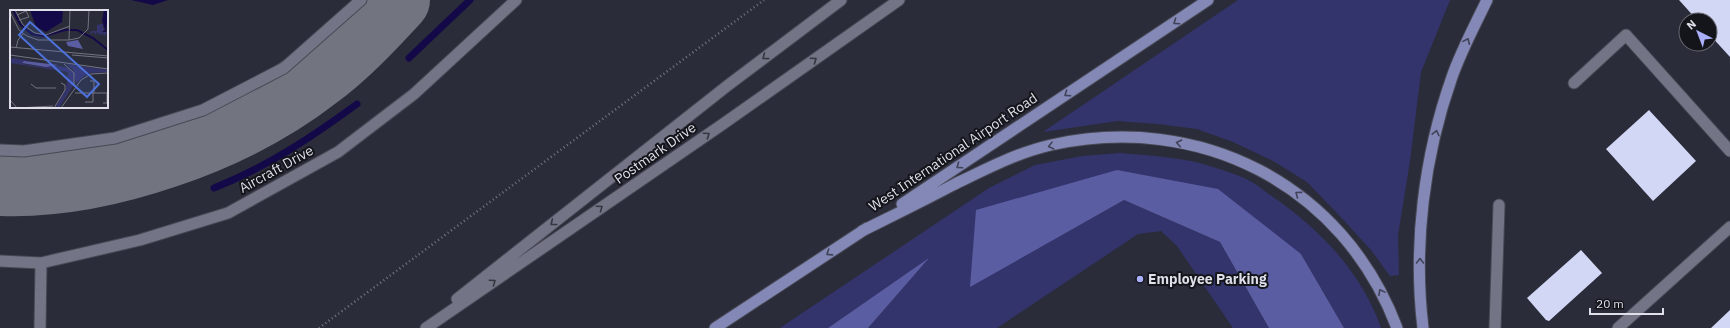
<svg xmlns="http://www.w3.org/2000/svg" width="1730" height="328" font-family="'IBM Plex Sans',sans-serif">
<rect width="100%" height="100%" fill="#2a2c3a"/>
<path fill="#34346d" d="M 1238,0 L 1450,0 L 1421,72 L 1410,161 L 1398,235 L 1399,275 L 1390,276 L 1371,250 L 1337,213 L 1307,182 L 1273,161 L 1233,142 L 1197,129 L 1158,124 L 1117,121 L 1043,132 Z
M 1120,153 C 1150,156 1185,157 1213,167 C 1225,171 1239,175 1250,181 C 1258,185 1265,192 1273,197 C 1320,229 1362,273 1381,328 L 1344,328 L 1301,254 L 1117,170 L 970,286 L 1124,200 L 1220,242 L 1269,328 L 1233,328 L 1177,246 L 1161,231 L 1138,234 L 997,328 L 868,328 L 927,260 L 828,328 L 780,328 L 989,188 L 1035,165 L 1082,156 Z"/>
<path fill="#5b5da2" d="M 1117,170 L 1218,189 L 1301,254 L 1344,328 L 1269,328 L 1220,242 L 1124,200 L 970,287 L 976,210 Z
M 929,258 L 868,328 L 828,328 Z"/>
<path fill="#140948" d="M 131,0 L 168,0 L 153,5 Z"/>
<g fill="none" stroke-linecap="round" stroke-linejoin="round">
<path stroke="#140948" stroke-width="7" d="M 409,58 L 470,0
M 214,188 C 267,167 312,137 357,104"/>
<path stroke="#727480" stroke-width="66" d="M 0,183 C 103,187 235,140 316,77 C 346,55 372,27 397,0"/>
</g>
<path fill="#d3d7f6" d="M 1679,0 L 1730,0 L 1730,57 L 1710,35 L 1710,20 L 1697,20 Z
M 1649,110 L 1696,161 L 1653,201 L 1606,149 Z
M 1581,250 L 1602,273 L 1549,321 L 1546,320 L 1527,298 Z
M 1730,310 L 1730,328 L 1711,328 Z"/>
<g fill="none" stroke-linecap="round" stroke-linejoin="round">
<g stroke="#484955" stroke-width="13">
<path id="service" d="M 1574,83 L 1626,35 L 1730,151
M 0,150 L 24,151 L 115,138 L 203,110 L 284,68 L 361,0
M 1495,328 L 1499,205"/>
</g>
<g stroke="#484955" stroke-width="13">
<path id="minor" d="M 0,261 L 41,263 L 140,240 L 228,213 L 338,152 L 414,94 L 516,0
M 40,328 L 41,263
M 1618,328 L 1730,227"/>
</g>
<g stroke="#484955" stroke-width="13">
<path id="tertiary" d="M 457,299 L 727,86 L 841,0
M 426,328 L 723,124 L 899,0"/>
</g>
<g stroke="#484955" stroke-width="13">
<path id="primary" d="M 902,204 L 1208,0
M 862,231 C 892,216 923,201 953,185 C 984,170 1016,153 1051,145 C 1199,112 1343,184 1397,328
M 715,328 L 867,228
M 1423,328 C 1413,245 1424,156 1452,77 C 1461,51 1475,25 1487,0"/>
</g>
<path stroke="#747582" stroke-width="2.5" stroke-dasharray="1 3" stroke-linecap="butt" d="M 319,328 L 764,0"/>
<use href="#service" stroke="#737586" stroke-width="11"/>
<use href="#minor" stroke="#737586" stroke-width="11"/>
<use href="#tertiary" stroke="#737586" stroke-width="11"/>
<use href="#primary" stroke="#8488b7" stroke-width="11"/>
</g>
<defs><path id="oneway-chevron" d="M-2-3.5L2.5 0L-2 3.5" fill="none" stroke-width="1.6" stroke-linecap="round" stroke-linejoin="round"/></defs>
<g stroke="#414359">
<use href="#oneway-chevron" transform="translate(1176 22) rotate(146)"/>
<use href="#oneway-chevron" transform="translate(1467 41) rotate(-66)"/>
<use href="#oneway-chevron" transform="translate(1067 94) rotate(146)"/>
<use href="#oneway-chevron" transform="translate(1436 133) rotate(-77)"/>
<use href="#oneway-chevron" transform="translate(1179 143) rotate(-168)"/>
<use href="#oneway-chevron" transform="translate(1051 146) rotate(166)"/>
<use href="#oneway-chevron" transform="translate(959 166) rotate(146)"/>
<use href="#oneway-chevron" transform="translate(1298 194) rotate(-143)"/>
<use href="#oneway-chevron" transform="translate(829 253) rotate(147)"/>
<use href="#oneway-chevron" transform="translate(1420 261) rotate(-90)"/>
<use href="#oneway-chevron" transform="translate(1381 292) rotate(-118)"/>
</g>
<g stroke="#353740">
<use href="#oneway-chevron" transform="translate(765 57) rotate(143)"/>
<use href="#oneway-chevron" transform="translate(814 60) rotate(-35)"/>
<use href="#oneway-chevron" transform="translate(707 135) rotate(-35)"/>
<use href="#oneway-chevron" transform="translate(600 208) rotate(-35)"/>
<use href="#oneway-chevron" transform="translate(553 223) rotate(142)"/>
<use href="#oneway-chevron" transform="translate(493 282) rotate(-35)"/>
</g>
<circle fill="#aab0fb" stroke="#14151b" stroke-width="1.5" cx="1140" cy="279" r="4"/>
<g text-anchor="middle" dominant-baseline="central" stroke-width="4" stroke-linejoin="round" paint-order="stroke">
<g font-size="14" fill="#dedfe9" stroke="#14151b">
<text transform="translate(953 152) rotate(-34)">West International Airport Road</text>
<text transform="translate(655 153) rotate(-35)">Postmark Drive</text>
<text transform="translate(276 169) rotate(-29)">Aircraft Drive</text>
</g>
<g font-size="14" font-weight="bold" fill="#dedfe9" stroke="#14151b" text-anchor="start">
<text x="1148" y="279">Employee Parking</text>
</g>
</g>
<g transform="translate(10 10)">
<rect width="98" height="98" fill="#2a2c3a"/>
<path d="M 92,14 L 95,15 L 92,16 L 95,20 L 92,20 L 98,23 L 94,26 L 93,23 L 91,26 L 90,23 L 88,25 L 87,22 L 85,25 L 84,22 L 80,24 L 81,21 L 87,21 L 87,15 ZM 4,48 L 59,58 L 64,64 L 64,74 L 49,98 L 45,98 L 56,79 L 58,62 L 0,53 L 0,49 ZM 15,51 L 46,55 L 36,57 L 13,54 ZM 57,54 L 98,60 L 98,62 L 78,63 L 66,73 L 63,60 Z" fill="#34346d" fill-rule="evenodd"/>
<path d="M 68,30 L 73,39 L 58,36 L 56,32 ZM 14,51 L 48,55 L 36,57 L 12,53 Z" fill="#5b5da2"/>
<path d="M 20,0 L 53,0 L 52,12 L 36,22 L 26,17 ZM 94,0 L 98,0 L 96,22 L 92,22 L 95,20 L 92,11 Z" fill="#140948"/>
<path fill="none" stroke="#140948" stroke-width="2" d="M 3,0 L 10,14 L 22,24 L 34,26 L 55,20 L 67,20 L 83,28 L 98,40"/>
<path fill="none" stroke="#727480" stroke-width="1" d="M 5,0 L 13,15 L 25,23 L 36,25 L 60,16M 0,2 L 9,20 L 17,26 L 28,30 L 59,30 L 69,28 L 78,19 L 79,0M 7,5 L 16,1 L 19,7 L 9,10M 59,30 L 60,0M 0,37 L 98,46M 6,38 L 8,30 L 13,24M 0,45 L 98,59M 62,45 L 98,48M 54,54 L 64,63 L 64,75M 80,71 L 84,71 L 84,83M 21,74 L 26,78 L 46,78M 65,83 L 98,83M 1,91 L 7,98 L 43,96M 75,92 L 83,92 L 83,83M 93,93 L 97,93 L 97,83M 44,98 L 55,80 L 55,75 L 51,73M 51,98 L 71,70 L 81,64 L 98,63"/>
<path fill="#4d72dc" fill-opacity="0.15" stroke="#4d72dc" stroke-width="2" d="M 20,12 L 89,74 L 77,87 L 9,25 Z"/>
<rect width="98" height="98" fill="none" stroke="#dedfe9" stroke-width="2"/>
</g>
<g transform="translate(1698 32) rotate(318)"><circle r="19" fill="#14151b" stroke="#65666d"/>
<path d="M0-3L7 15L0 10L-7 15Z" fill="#aab0fb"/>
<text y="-6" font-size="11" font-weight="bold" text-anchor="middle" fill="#dedfe9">N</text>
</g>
<path d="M1590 308v6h73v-6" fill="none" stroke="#dedfe9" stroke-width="2"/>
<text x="1596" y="308" font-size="12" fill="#dedfe9" stroke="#14151b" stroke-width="3" paint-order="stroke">20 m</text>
</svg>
